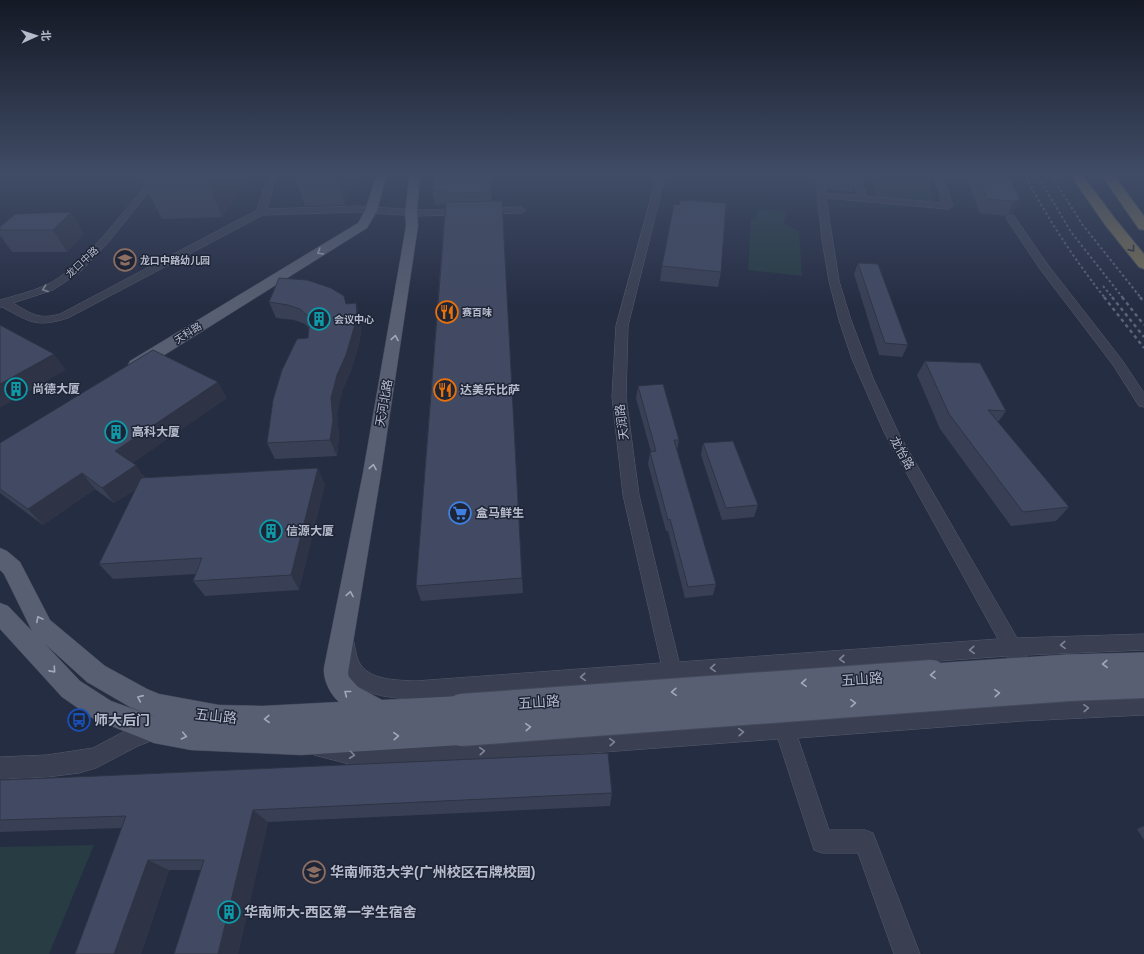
<svg xmlns="http://www.w3.org/2000/svg" width="1144" height="954" font-family="Arial,'Noto Sans SC',sans-serif">
<rect width="100%" height="100%" fill="#252d43"/>
<path fill="#273c43" d="M 870,173 L 925,173 L 936,203 L 876,197 Z
M 759,209 L 786,212 L 784,224 L 799,231 L 802,276 L 748,270 L 751,220 L 755,219 Z
M 94,845 L 49,954 L 0,954 L 0,847 Z"/>
<g fill="none" stroke-linecap="round" stroke-linejoin="round">
<g stroke="#555b6c" stroke-width="1">
<path id="minor" d="M 156,173 L 164,173 L 107,244 L 80,272 L 53,290 L 13,303 C 32,314 38,320 60,314 L 257,210 L 269,173 L 277,173 L 267,209 L 357,206 L 418,210 L 521,207 L 526,210 L 521,213 L 418,216 L 357,212 L 263,215 L 68,318 C 36,328 30,322 2,307 L 0,307 L 0,300 C 14,296 30,292 44,286 C 82,270 128,205 156,173 Z
M 658,173 L 666,173 L 628,326 L 626,397 L 639,495 L 679,662 L 998,639 L 885,434 L 852,359 L 839,320 L 829,281 L 822,240 L 815,173 L 823,173 L 826,193 L 857,195 L 852,173 L 860,173 L 866,196 L 942,203 L 934,175 L 935,173 L 963,173 L 962,178 L 943,178 L 953,206 L 948,209 L 826,198 L 839,281 L 851,320 L 873,378 L 899,434 L 1017,638 L 1144,634 L 1144,650 L 1026,655 L 1038,676 L 1035,682 L 1028,685 L 1021,682 L 1007,656 L 416,699 C 385,698 349,695 339,660 C 337,652 335,644 338,636 L 345,634 L 352,636 C 355,644 355,652 358,660 C 367,681 397,680 416,681 L 661,663 L 623,495 L 612,397 L 616,326 Z
M 1011,215 L 1014,216 L 1048,265 L 1122,360 L 1144,393 L 1144,407 L 1139,406 L 1113,365 L 1040,269 L 1006,218 Z
M 1144,695 L 1144,715 L 1022,721 L 798,738 L 829,830 L 865,830 L 873,833 L 920,954 L 894,954 L 858,853 L 822,853 L 814,850 L 778,739 L 403,767 L 349,764 L 314,755 L 311,748 L 314,741 L 321,738 L 349,744 L 403,747 L 1022,701 Z
M 154,720 L 161,723 L 164,730 L 161,737 L 138,746 L 96,768 L 79,773 L 47,777 L 0,779 L 0,757 L 47,755 L 93,748 L 125,731 Z"/>
</g>
<g stroke="#43495b" stroke-width="1">
<path id="major" d="M 377,173 L 387,173 L 377,211 L 367,228 L 142,369 L 136,370 L 130,369 L 128,365 L 130,361 L 358,223 L 365,211 Z
M 410,173 L 420,173 L 417,213 L 418,226 L 381,473 L 348,673 L 349,677 L 358,687 L 382,700 L 461,696 L 470,699 L 474,708 L 470,717 L 463,720 L 470,723 L 474,732 L 470,741 L 461,745 L 301,755 L 191,750 L 154,743 L 94,719 L 62,697 L 0,629 L 0,603 L 8,606 L 32,631 L 4,574 L 0,570 L 0,548 L 7,551 L 20,562 L 50,620 L 105,666 L 147,689 L 159,694 L 219,705 L 262,706 L 339,702 C 330,694 323,680 324,668 L 363,473 L 401,255 L 406,226 L 405,213 ZM 44,643 L 87,682 L 130,707 L 158,718 L 111,701 L 80,681 Z"/>
</g>
<g stroke="#414859" stroke-width="2">
<path id="highway" d="M 1069,173 L 1081,173 L 1116,220 L 1144,254 L 1144,269 L 1139,267 L 1106,226 Z
M 1100,173 L 1112,173 L 1144,216 L 1144,230 L 1139,229 Z"/>
</g>
<use href="#minor" fill="#3a4052" fill-rule="evenodd"/>
<use href="#major" fill="#585f72" fill-rule="evenodd"/>
<use href="#highway" fill="#787056" fill-rule="evenodd"/>
<path stroke="#5c6379" stroke-width="2" stroke-dasharray="2.5 2.5" stroke-linecap="butt" d="M 1024,173 C 1047,218 1074,259 1105,298
M 1036,173 L 1071,232 L 1123,298
M 1050,173 L 1082,224 L 1141,298
M 1103,286 L 1113,298"/>
<path stroke="#5c6379" stroke-width="2.5" stroke-dasharray="3.5 3.5" stroke-linecap="butt" d="M 1104,297 L 1144,348
M 1112,297 L 1144,337
M 1122,297 L 1144,325
M 1140,297 L 1144,302"/>
<g stroke="#43495b" stroke-width="22" stroke-linecap="butt">
<path id="major-bridge-far1" d="M 918,675 L 1068,665 L 1144,663"/>
</g>
<g stroke="#43495b" stroke-width="30" stroke-linecap="butt">
<path id="major-bridge" d="M 461,708 L 932,674
M 461,732 L 1069,687 L 1144,684"/>
</g>
<use href="#major-bridge-far1" stroke="#585f72" stroke-width="21"/>
<use href="#major-bridge" stroke="#585f72" stroke-width="28"/>
</g>
<path fill="#394055" d="M 139,173 L 249,173 L 222,217 L 162,219 Z
M 294,173 L 358,173 L 345,205 L 305,206 Z
M 491,173 L 492,201 L 502,201 L 503,215 L 523,593 L 421,601 L 416,586 L 445,204 L 435,205 L 432,190 Z
M 823,173 L 855,173 L 856,178 L 852,192 L 827,189 Z
M 965,173 L 1007,173 L 1020,200 L 1012,214 L 1007,216 L 980,213 Z
M 15,214 L 84,234 L 67,252 L 12,252 L 0,235 L 0,227 Z
M 858,263 L 908,345 L 902,357 L 879,355 L 854,274 Z
M 662,266 L 721,272 L 718,287 L 660,281 Z
M 269,302 L 346,304 L 356,303 L 360,319 L 361,332 L 359,344 L 351,371 L 342,391 L 337,414 L 339,436 L 337,456 L 275,459 L 267,443 L 308,338 L 309,328 L 305,324 L 294,320 L 276,318 Z
M 925,361 L 1006,411 L 998,422 L 1069,507 L 1056,521 L 1011,526 L 940,429 L 917,375 Z
M 638,386 L 679,440 L 677,450 L 716,584 L 713,595 L 685,598 L 668,531 L 666,531 L 648,464 L 650,452 L 651,452 L 636,398 Z
M 227,398 L 132,463 L 145,477 L 325,484 L 299,590 L 205,596 L 193,581 L 196,574 L 113,579 L 99,564 L 136,489 L 114,503 L 95,489 L 43,525 L 0,493 L 0,443 Z
M 703,443 L 758,505 L 754,517 L 722,520 L 701,455 Z
M 0,780 L 612,793 L 610,806 L 268,822 L 238,954 L 174,954 L 201,870 L 169,870 L 141,954 L 75,954 L 122,828 L 0,832 Z
M 1144,826 L 1144,840 L 1137,829 Z"/>
<path fill="#2e3445" d="M 204,173 L 249,173 L 222,217 Z
M 337,173 L 358,173 L 345,205 Z
M 490,173 L 491,173 L 492,206 L 491,192 Z
M 1020,200 L 1012,214 L 1007,216 L 1014,201 Z
M 502,201 L 503,215 L 523,593 L 522,578 Z
M 71,212 L 84,234 L 67,252 L 53,230 Z
M 356,303 L 360,319 L 361,332 L 359,344 L 351,371 L 342,391 L 337,414 L 339,436 L 337,456 L 330,440 L 331,398 Z
M 54,354 L 66,370 L 0,408 L 0,384 Z
M 218,382 L 227,398 L 127,467 L 115,451 Z
M 136,465 L 147,481 L 114,503 L 102,488 Z
M 318,468 L 325,484 L 299,590 L 291,575 Z
M 82,473 L 95,489 L 43,525 L 28,509 Z
M 253,810 L 268,822 L 238,954 L 218,954 Z
M 148,860 L 169,870 L 141,954 L 114,954 Z"/>
<path fill="#424a63" stroke="#2e3445" d="M 434,173 L 490,173 L 491,192 L 446,193 L 447,190 L 432,190 Z
M 830,173 L 855,173 L 856,178 L 831,175 Z
M 977,173 L 1007,173 L 1020,200 L 1014,201 L 987,199 Z
M 680,200 L 688,201 L 688,200 L 726,203 L 721,272 L 662,266 L 674,204 L 679,205 Z
M 502,201 L 522,578 L 416,586 L 446,202 Z
M 71,212 L 53,230 L 0,230 L 0,227 L 15,214 Z
M 858,263 L 878,264 L 908,345 L 885,343 Z
M 279,278 L 307,280 L 331,288 L 344,296 L 346,304 L 356,303 L 357,316 L 354,328 L 346,355 L 337,375 L 331,398 L 333,421 L 330,440 L 267,443 L 273,400 L 282,370 L 297,339 L 308,338 L 310,318 L 300,309 L 288,305 L 269,302 Z
M 0,325 L 54,354 L 0,384 Z
M 153,350 L 218,382 L 115,451 L 136,465 L 102,488 L 82,473 L 28,509 L 0,489 L 0,443 Z
M 925,361 L 980,363 L 1006,411 L 988,410 L 1069,507 L 1023,512 L 949,414 Z
M 663,384 L 679,440 L 674,440 L 716,584 L 688,587 L 670,519 L 668,520 L 650,452 L 656,451 L 638,386 Z
M 733,441 L 758,505 L 726,508 L 703,443 Z
M 318,468 L 291,575 L 193,581 L 202,558 L 99,564 L 141,478 Z
M 608,753 L 612,793 L 253,810 L 218,954 L 174,954 L 204,860 L 148,860 L 114,954 L 75,954 L 126,816 L 0,820 L 0,780 L 98,776 Z"/>
<defs><path id="oneway-chevron" d="M-2-3.5L2.5 0L-2 3.5" fill="none" stroke-width="1.6" stroke-linecap="round" stroke-linejoin="round"/></defs>
<use stroke="#2c303c" href="#oneway-chevron" transform="translate(1132 249) rotate(51)"/>
<g stroke="#a4a9ba">
<use href="#oneway-chevron" transform="translate(320 252) rotate(149)"/>
<use href="#oneway-chevron" transform="translate(395 338) rotate(-81)"/>
<use href="#oneway-chevron" transform="translate(373 467) rotate(-80)"/>
<use href="#oneway-chevron" transform="translate(350 594) rotate(-80)"/>
<use href="#oneway-chevron" transform="translate(39 619) rotate(-118)"/>
<use href="#oneway-chevron" transform="translate(1105 664) rotate(178)"/>
<use href="#oneway-chevron" transform="translate(53 670) rotate(48)"/>
<use href="#oneway-chevron" transform="translate(933 675) rotate(176)"/>
<use href="#oneway-chevron" transform="translate(804 683) rotate(176)"/>
<use href="#oneway-chevron" transform="translate(674 692) rotate(176)"/>
<use href="#oneway-chevron" transform="translate(347 693) rotate(-142)"/>
<use href="#oneway-chevron" transform="translate(997 693) rotate(-4)"/>
<use href="#oneway-chevron" transform="translate(140 698) rotate(-156)"/>
<use href="#oneway-chevron" transform="translate(853 703) rotate(-4)"/>
<use href="#oneway-chevron" transform="translate(267 719) rotate(178)"/>
<use href="#oneway-chevron" transform="translate(528 727) rotate(-4)"/>
<use href="#oneway-chevron" transform="translate(184 736) rotate(12)"/>
<use href="#oneway-chevron" transform="translate(396 736) rotate(-4)"/>
</g>
<g stroke="#7f8495">
<use href="#oneway-chevron" transform="translate(45 289) rotate(160)"/>
<use href="#oneway-chevron" transform="translate(1063 645) rotate(177)"/>
<use href="#oneway-chevron" transform="translate(972 650) rotate(176)"/>
<use href="#oneway-chevron" transform="translate(842 659) rotate(176)"/>
<use href="#oneway-chevron" transform="translate(713 668) rotate(176)"/>
<use href="#oneway-chevron" transform="translate(583 677) rotate(176)"/>
<use href="#oneway-chevron" transform="translate(1086 708) rotate(-3)"/>
<use href="#oneway-chevron" transform="translate(741 732) rotate(-4)"/>
<use href="#oneway-chevron" transform="translate(612 742) rotate(-4)"/>
<use href="#oneway-chevron" transform="translate(482 751) rotate(-4)"/>
<use href="#oneway-chevron" transform="translate(352 755) rotate(7)"/>
</g>
<linearGradient id="sky" x2="0" y2="1"><stop stop-color="#141925"/><stop offset="0.57" stop-color="#404c66"/><stop offset="1" stop-color="#404c66" stop-opacity="0"/></linearGradient>
<rect width="1144" height="306" fill="url(#sky)"/>
<defs>
<g id="school-ring" transform="scale(1.15)"><circle r="9.5" fill="#1e2537" stroke="#8d6e63" stroke-width="1.5"/><path d="M0-5L7-2L0 1L-7-2ZM-4 1L0 2.5L4 1V4Q0 6-4 4Z" fill="#8d6e63"/></g>
<g id="restaurant-ring" transform="scale(1.15)"><circle r="9.5" fill="#1e2537" stroke="#e8710a" stroke-width="1.5"/><path d="M-5-6h1v4h1v-4h1v4h1v-4h1v5L-1.5 .5V6h-2V.5L-5-1ZM5-6V6H3V1.5H1.5Q1.5-4 5-6Z" fill="#e8710a"/></g>
<g id="building-ring" transform="scale(1.15)"><circle r="9.5" fill="#1e2537" stroke="#0f9aa8" stroke-width="1.5"/><path d="M-4-6H4V6H1V3H-1V6H-4ZM-2.5-4.3h1.7v1.8h-1.7ZM.8-4.3h1.7v1.8H.8ZM-2.5-1h1.7V.8h-1.7ZM.8-1h1.7V.8H.8Z" fill="#0f9aa8"/></g>
<g id="supermarket-ring" transform="scale(1.15)"><circle r="9.5" fill="#1e2537" stroke="#3f7fe0" stroke-width="1.5"/><path d="M-6-5.5h2.5l.6 2H6L4.5 2H-2.5L-4.4-4H-6ZM-1.5 3.2a1.3 1.3 0 1 0 .1 0ZM3 3.2a1.3 1.3 0 1 0 .1 0Z" fill="#3f7fe0"/></g>
<g id="bus-ring" transform="scale(1.15)"><circle r="9.5" fill="#1e2537" stroke="#1a4fb4" stroke-width="1.5"/><path d="M-5-6H5V4H4V6H2V4H-2V6H-4V4H-5ZM-3.5-4V0h7V-4ZM-3.5 1.2v1.5H-2V1.2ZM2 1.2v1.5H3.5V1.2Z" fill="#1a4fb4"/></g>
<g id="university-ring" transform="scale(1.15)"><circle r="9.5" fill="#1e2537" stroke="#8d6e63" stroke-width="1.5"/><path d="M0-5L7-2L0 1L-7-2ZM-4 1L0 2.5L4 1V4Q0 6-4 4Z" fill="#8d6e63"/></g>
</defs>
<g fill-rule="evenodd">
<use href="#school-ring" x="125" y="260"/>
<use href="#restaurant-ring" x="447" y="312"/>
<use href="#building-ring" x="319" y="319"/>
<use href="#building-ring" x="16" y="389"/>
<use href="#restaurant-ring" x="445" y="390"/>
<use href="#building-ring" x="116" y="432"/>
<use href="#supermarket-ring" x="460" y="513"/>
<use href="#building-ring" x="271" y="531"/>
<use href="#bus-ring" x="79" y="720"/>
<use href="#university-ring" x="314" y="872"/>
<use href="#building-ring" x="229" y="912"/>
</g>
<g text-anchor="middle" dominant-baseline="central" stroke-width="3" stroke-linejoin="round" paint-order="stroke">
<g font-size="10" font-weight="bold" fill="#b7bccc" stroke="#1e2537" text-anchor="start">
<text x="140" y="260">龙口中路幼儿园</text>
<text x="462" y="312">赛百味</text>
<text x="334" y="319">会议中心</text>
</g>
<g font-size="10" fill="#b7bccc" stroke="#1e2537">
<text transform="translate(82 262) rotate(-43)">龙口中路</text>
<text transform="translate(188 333) rotate(-32)">天科路</text>
</g>
<g font-size="12" font-weight="bold" fill="#b7bccc" stroke="#1e2537" text-anchor="start">
<text x="32" y="389">尚德大厦</text>
<text x="460" y="390">达美乐比萨</text>
<text x="132" y="432">高科大厦</text>
<text x="476" y="513">盒马鲜生</text>
<text x="286" y="531">信源大厦</text>
</g>
<g font-size="12" fill="#b7bccc" stroke="#1e2537">
<text transform="translate(384 403) rotate(-80)">天河北路</text>
<text transform="translate(622 422) rotate(-97)">天润路</text>
<text transform="translate(902 453) rotate(61)">龙怡路</text>
</g>
<g font-size="14" fill="#b7bccc" stroke="#1e2537">
<text transform="translate(862 679) rotate(-4)">五山路</text>
<text transform="translate(539 702) rotate(-4)">五山路</text>
<text transform="translate(216 716) rotate(6)">五山路</text>
</g>
<g font-size="14" font-weight="bold" fill="#b7bccc" stroke="#1e2537" text-anchor="start">
<text x="94" y="720">师大后门</text>
<text x="330" y="872">华南师范大学(广州校区石牌校园)</text>
<text x="244" y="912">华南师大-西区第一学生宿舍</text>
</g>
</g>
<g transform="translate(36 36) rotate(87)" stroke="#1e2537" stroke-width="3" paint-order="stroke">
<path d="M0-3L7 15L0 10L-7 15Z" fill="#b7bccc"/>
<text y="-6" font-size="11" font-weight="bold" text-anchor="middle" fill="#b7bccc">北</text>
</g>
</svg>
